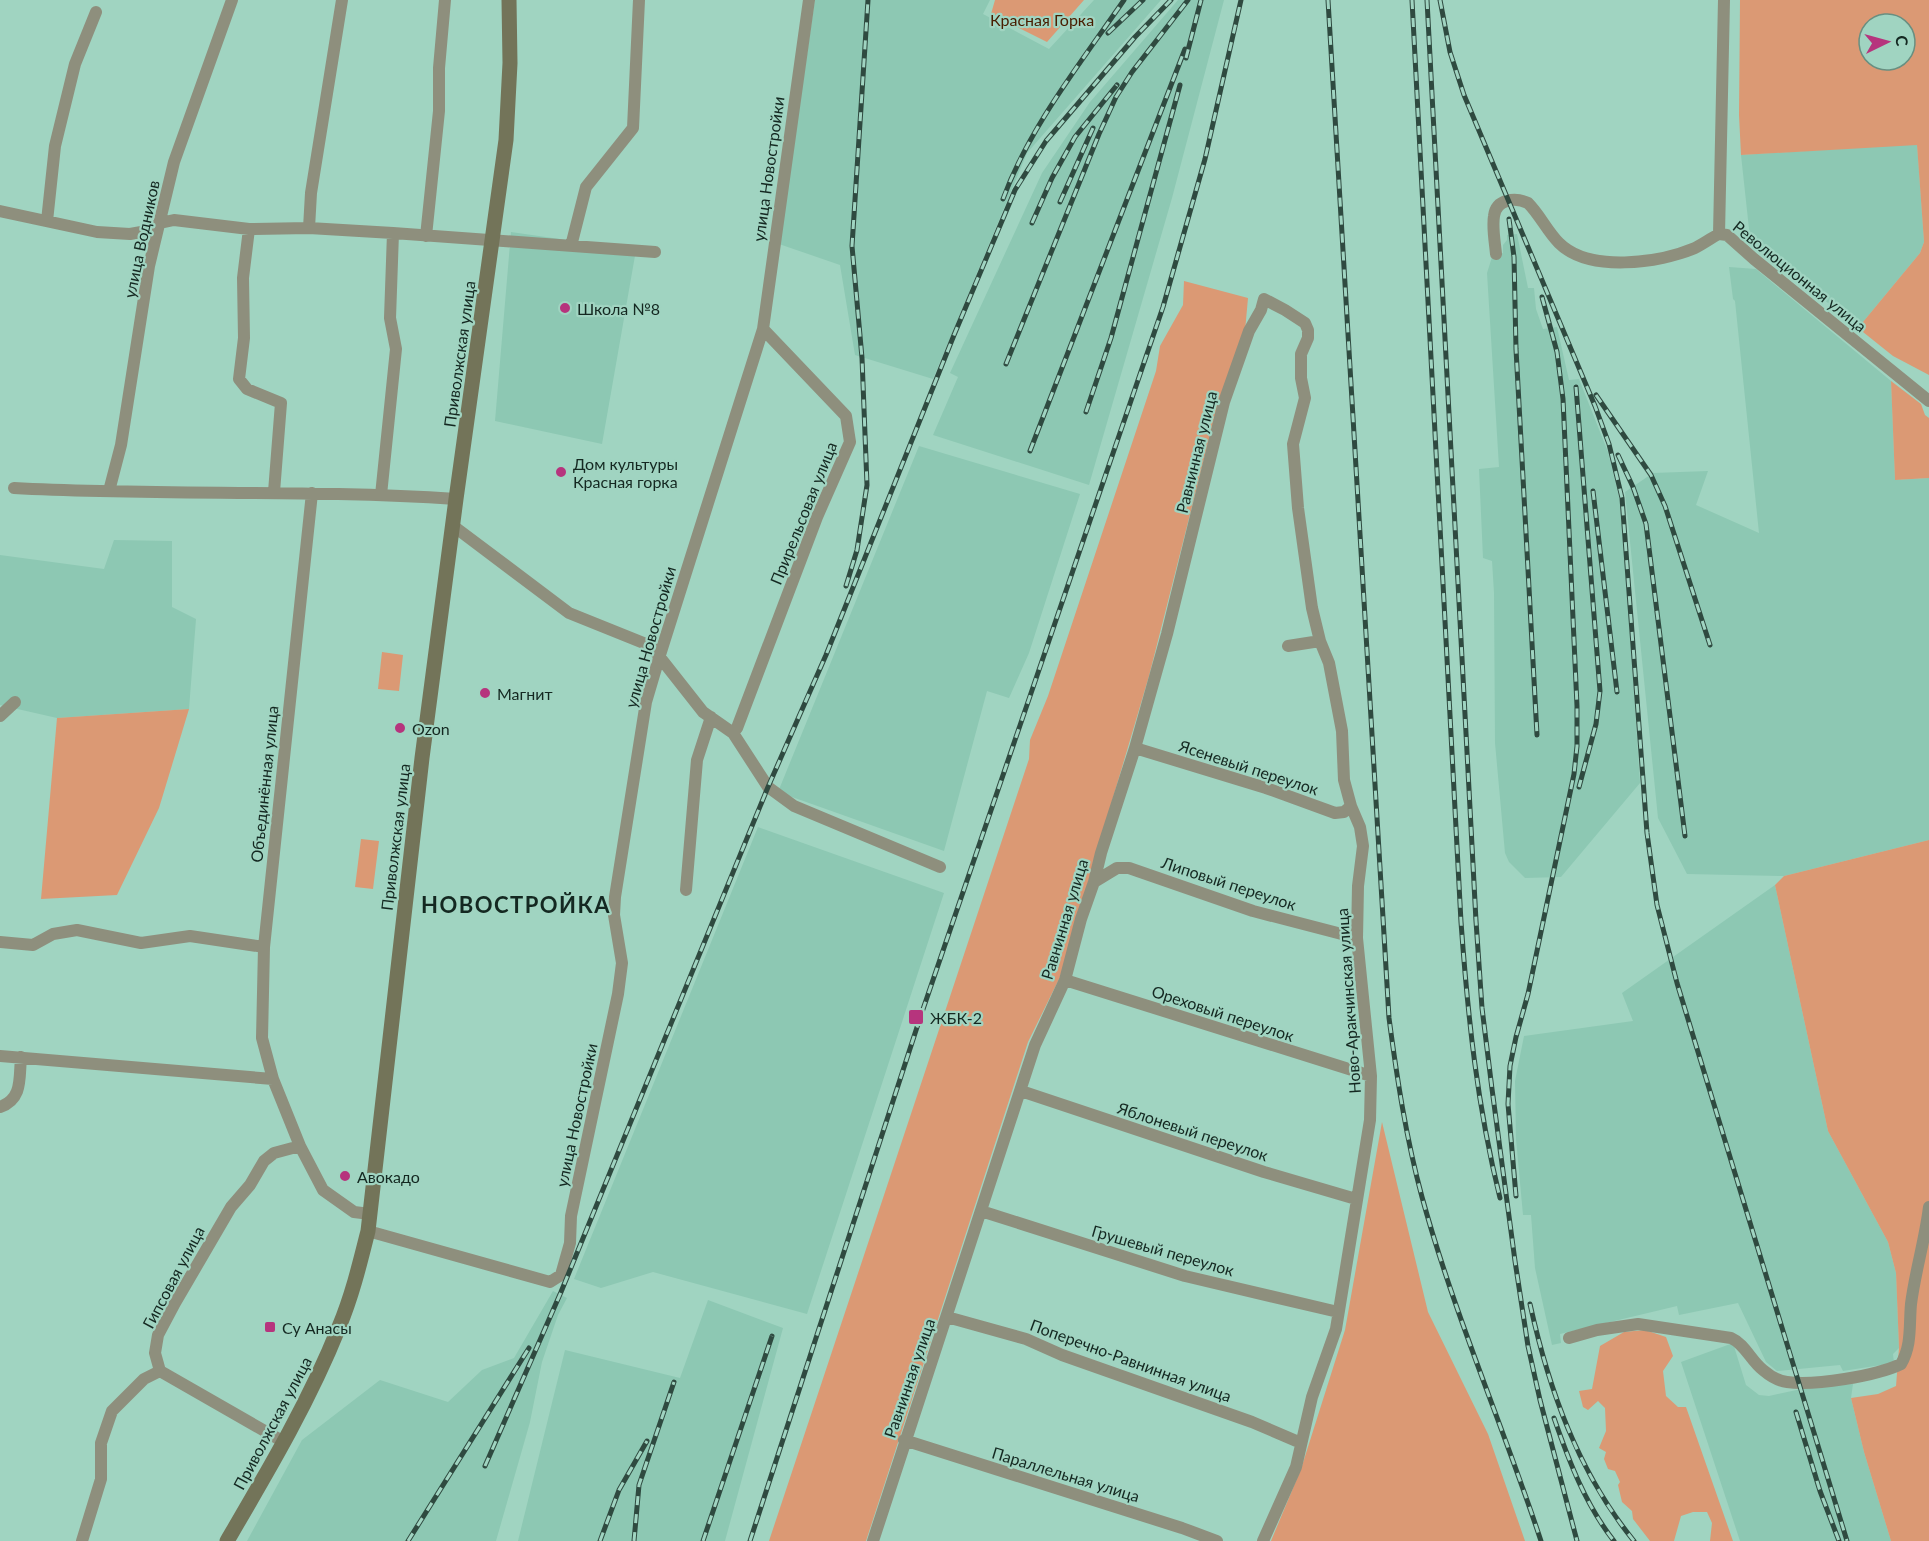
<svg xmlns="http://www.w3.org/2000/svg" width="1929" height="1541" font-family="Lato,sans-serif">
<rect width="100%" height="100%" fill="#a0d4c1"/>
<path fill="#8dc8b3" d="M 815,0 L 990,0 L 983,14 L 1049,49 L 1094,0 L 1161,0 L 1027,153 L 933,379 L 855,355 L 840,265 L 779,244 Z
M 1178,0 L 1224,0 L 1172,198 L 1089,485 L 933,435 L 958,377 L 950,373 L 1042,173 L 1090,102 Z
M 1917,144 L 1924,242 L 1920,253 L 1858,328 L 1750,238 L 1741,155 Z
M 511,232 L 636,250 L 602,444 L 495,421 Z
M 1517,234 L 1528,288 L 1534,288 L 1536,309 L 1543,329 L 1557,327 L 1569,380 L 1579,379 L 1608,452 L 1620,501 L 1628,604 L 1640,783 L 1561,877 L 1525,878 L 1509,862 L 1505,853 L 1495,743 L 1494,593 L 1492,561 L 1483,558 L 1479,469 L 1499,467 L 1487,273 L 1492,257 L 1503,253 L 1503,245 L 1507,240 L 1507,235 Z
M 1729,267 L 1756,269 L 1891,381 L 1895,480 L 1929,478 L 1929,840 L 1784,876 L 1687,874 L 1658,818 L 1625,492 L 1653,473 L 1708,471 L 1696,505 L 1759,533 L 1735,301 L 1733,299 Z
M 919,446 L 1080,494 L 1029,653 L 1009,698 L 987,691 L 944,851 L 778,792 Z
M 114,540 L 172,541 L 172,607 L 196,619 L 189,709 L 57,718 L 0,705 L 0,555 L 104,569 Z
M 758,827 L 944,893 L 807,1314 L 653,1272 L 601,1288 L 574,1279 Z
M 1775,885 L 1828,1131 L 1888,1242 L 1896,1273 L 1899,1348 L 1893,1354 L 1894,1363 L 1843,1371 L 1840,1365 L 1777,1371 L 1766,1362 L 1738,1303 L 1679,1315 L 1677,1306 L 1560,1334 L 1561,1343 L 1552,1345 L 1535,1268 L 1531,1215 L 1523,1215 L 1516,1139 L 1515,1081 L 1524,1036 L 1633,1021 L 1622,993 Z
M 553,1291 L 567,1298 L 558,1315 L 542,1362 L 530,1422 L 496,1541 L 247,1541 L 302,1440 L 380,1380 L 448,1402 L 482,1370 L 514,1358 Z
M 708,1300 L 783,1328 L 725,1541 L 518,1541 L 565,1350 L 680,1378 Z
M 1733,1343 L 1746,1385 L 1759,1395 L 1769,1396 L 1815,1386 L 1853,1384 L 1851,1398 L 1864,1452 L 1891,1541 L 1740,1541 L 1681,1362 Z"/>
<path fill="#db9974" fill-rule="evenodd" d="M 995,0 L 1084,0 L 1047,42 L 991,14 Z
M 1740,0 L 1929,0 L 1929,375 L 1893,356 L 1858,328 L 1920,253 L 1924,242 L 1917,145 L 1741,155 L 1739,115 ZM 1869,24 L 1905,24 L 1905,60 L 1869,60 Z
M 1184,281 L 1248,298 L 1245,331 L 1219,400 L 1149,676 L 1060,977 L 1028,1042 L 866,1541 L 769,1541 L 1029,759 L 1030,740 L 1048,696 L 1156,371 L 1160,346 L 1183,305 Z
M 1891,381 L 1921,404 L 1925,415 L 1929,418 L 1929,478 L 1895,480 Z
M 382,652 L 403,655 L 399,691 L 378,689 Z
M 189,709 L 159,808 L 117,895 L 41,899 L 57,718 Z
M 361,839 L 379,841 L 373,889 L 355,887 Z
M 1929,840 L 1929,1541 L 1891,1541 L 1864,1452 L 1851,1398 L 1878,1394 L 1896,1386 L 1899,1348 L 1896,1273 L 1888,1242 L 1828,1131 L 1775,885 L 1784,876 Z
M 1382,1122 L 1428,1312 L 1488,1434 L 1525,1541 L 1271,1541 L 1301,1469 L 1345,1330 Z
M 1645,1330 L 1666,1337 L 1673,1356 L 1663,1371 L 1666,1396 L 1678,1407 L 1686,1407 L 1733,1541 L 1710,1541 L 1712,1523 L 1707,1512 L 1693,1512 L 1681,1516 L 1674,1541 L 1650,1541 L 1633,1519 L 1632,1511 L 1622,1502 L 1618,1485 L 1620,1482 L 1615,1471 L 1608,1469 L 1604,1459 L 1606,1452 L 1599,1448 L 1606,1431 L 1605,1408 L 1598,1401 L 1588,1410 L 1583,1407 L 1579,1391 L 1592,1389 L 1600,1346 L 1624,1332 Z"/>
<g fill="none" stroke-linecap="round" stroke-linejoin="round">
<path stroke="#8e8f7d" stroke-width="12" d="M 0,211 L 97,232 L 130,234 L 147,231 L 160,223 L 174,220 L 249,229 L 309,228 L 393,233 L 655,252
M 47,221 L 55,146 L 75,64 L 96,12
M 309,228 L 311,193 L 342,0
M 249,229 L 243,278 L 244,338 L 239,379 L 247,389 L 281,403 L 274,492
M 1719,234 L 1727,235 L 1754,259 L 1929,401
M 1719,234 L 1724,0
M 426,236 L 439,111 L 439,68 L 445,0
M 571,246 L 586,187 L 633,128 L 639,0
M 1496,254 C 1495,242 1492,228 1494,216 C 1496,199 1515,197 1528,203 C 1540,215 1547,231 1559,243 C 1589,273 1659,263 1695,248 C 1703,244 1711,238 1719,234
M 14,488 C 161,496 308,489 456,499
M 109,491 L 121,445 L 149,266 L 174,162 L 232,0
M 381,495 L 396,349 L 390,318 L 393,233
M 452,525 L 569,613 L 651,646 L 703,712 L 733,733 L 768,787 L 794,806 L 940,867
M 1288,646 L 1320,641
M 0,716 L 15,702
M 733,733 L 737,728 L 817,517 L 850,442 L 846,416 L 763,329
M 1135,748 L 1266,788 L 1335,813 L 1344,812 L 1351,806
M 1094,882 L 1117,868 L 1129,868 L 1253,911 L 1357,938
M 686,890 L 697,760 L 711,717
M 0,942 L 33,945 L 53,934 L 77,930 L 141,943 L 190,936 L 264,947
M 1065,980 L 1371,1076
M 0,1056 L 273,1079 L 262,1038 L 264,947 L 312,493
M 273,1079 L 300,1146 L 323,1190 L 354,1212 L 370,1214
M 1021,1091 L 1264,1172 L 1356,1199
M 0,1107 C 23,1099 19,1078 21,1057
M 981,1211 L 1185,1276 L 1338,1312
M 368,1231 L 550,1282 L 561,1275 L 570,1243 L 571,1216 L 618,994 L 622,963 L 614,915 L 615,897 L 646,702 L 659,658 L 763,329 L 809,0
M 947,1317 L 1026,1339 L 1062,1355 L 1252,1422 L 1301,1443
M 1569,1338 L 1597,1330 L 1638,1324 L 1731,1338 C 1745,1344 1751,1361 1763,1370 C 1770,1376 1778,1381 1787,1382 C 1814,1386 1876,1376 1901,1364 C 1912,1345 1909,1326 1911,1304 C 1915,1272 1925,1240 1929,1207
M 160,1371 L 284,1442
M 904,1440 L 1182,1528 L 1217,1541
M 82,1541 L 101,1479 L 101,1443 L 112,1411 L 144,1379 L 160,1371 L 155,1353 L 158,1335 L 175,1303 L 231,1207 L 250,1185 L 264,1161 L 274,1153 L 300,1146
M 873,1541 L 1035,1045 L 1065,980 L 1081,919 L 1094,882 L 1101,853 L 1135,748 L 1167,634 L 1224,402 L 1249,331 L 1261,310 L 1264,299 L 1285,310 L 1305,323 L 1308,330 L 1308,338 L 1301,354 L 1301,378 L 1305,398 L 1293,444 L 1298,508 L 1312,608 L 1320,641 L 1329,663 L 1342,731 L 1344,780 L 1351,806 L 1360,827 L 1363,846 L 1358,886 L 1357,938 L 1371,1076 L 1370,1120 L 1336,1329 L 1312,1397 L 1296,1467 L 1263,1541"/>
<path stroke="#737459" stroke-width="15" d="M 227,1541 C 268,1471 309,1402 339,1327 C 352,1296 360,1263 368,1231 L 422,758 L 456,499 L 506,140 L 510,63 L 509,0"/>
<g stroke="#2f4a40" stroke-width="5">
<path id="rail" d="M 1328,0 L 1389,1018 C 1397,1078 1406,1138 1422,1197 C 1454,1314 1503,1426 1541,1541
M 1412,0 L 1461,922 C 1468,1018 1477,1105 1500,1198
M 1427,0 L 1476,921 L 1482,1008 L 1492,1089 L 1515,1261 L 1528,1346 L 1540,1400 L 1577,1541
M 1440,0 L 1450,52 L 1464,95 L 1595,406 L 1609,444 L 1622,498 L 1647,833 L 1657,905 L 1677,983 L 1847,1541
M 1108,33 L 1143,0
M 1186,58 L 1201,0
M 1003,199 C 1030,126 1080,64 1124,0
M 1060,202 L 1093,128
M 1509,219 L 1514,257 L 1516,349 L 1537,735
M 1032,223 L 1052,178 L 1075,137 L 1117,85
M 1006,364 L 1099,134 L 1116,97 L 1132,72 L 1188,0
M 1576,387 L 1600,691 L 1596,724 L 1579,787
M 1596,395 L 1651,475 L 1665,506 L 1710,645
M 1086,412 L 1111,338 L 1180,85
M 1030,451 L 1185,49
M 1618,455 L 1633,487 L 1646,524 L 1685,836
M 1593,491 L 1617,692
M 846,586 L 857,550 L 867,485 L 862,358 L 852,246 L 868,0
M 1516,1196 L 1508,1104 L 1510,1066 L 1516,1037 L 1528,994 L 1574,774 L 1577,746 L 1577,706 L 1563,399 L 1557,352 L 1542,297
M 1530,1304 C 1549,1390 1578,1472 1634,1541
M 1796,1412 L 1820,1491 L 1839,1541
M 1554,1418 C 1569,1461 1585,1504 1614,1541
M 485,1466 L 561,1292 L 768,787 L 826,655 L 954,335 L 1015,190 L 1046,141 L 1135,37 L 1171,0
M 408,1541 L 529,1348
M 600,1541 L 619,1490 L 647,1441
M 634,1541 L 639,1485 L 674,1382
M 703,1541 L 772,1336
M 750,1541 L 920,1018 L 1163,307 L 1205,159 L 1241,0"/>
</g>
<use href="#rail" stroke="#a0d4c1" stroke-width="3" stroke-dasharray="9" stroke-linecap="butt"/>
</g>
<g fill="#b6347d" stroke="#a0d4c1" stroke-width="2">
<circle cx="565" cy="308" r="6"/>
<circle cx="561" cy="472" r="6"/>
<circle cx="485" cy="693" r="6"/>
<circle cx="400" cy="728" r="6"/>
<rect x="908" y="1009" width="16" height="16" rx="3"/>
<circle cx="345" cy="1176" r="6"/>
<rect x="264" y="1321" width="12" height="12" rx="3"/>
</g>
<g text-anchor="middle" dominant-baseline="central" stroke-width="4.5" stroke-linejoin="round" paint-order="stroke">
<g font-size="16" fill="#481d00" stroke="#a0d4c1">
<text x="1042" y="19">Красная Горка</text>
</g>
<g font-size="16" fill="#142821" stroke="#a0d4c1">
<text transform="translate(768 169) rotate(-82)">улица Новостройки</text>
<text transform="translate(141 239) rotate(-78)">улица Водников</text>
<text transform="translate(1800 276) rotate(39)">Революционная улица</text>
<text transform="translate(459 354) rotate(-82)">Приволжская улица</text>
<text transform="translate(1196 452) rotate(-76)">Равнинная улица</text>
<text transform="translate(803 513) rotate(-68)">Прирельсовая улица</text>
<text transform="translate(650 637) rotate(-74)">улица Новостройки</text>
<text transform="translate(1249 767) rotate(18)">Ясеневый переулок</text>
<text transform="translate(264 784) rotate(-84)">Объединённая улица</text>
<text transform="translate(395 837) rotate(-83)">Приволжская улица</text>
<text transform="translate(1229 883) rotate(18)">Липовый переулок</text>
<text transform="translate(1064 919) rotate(-73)">Равнинная улица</text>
<text transform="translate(1348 1001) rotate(-94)">Ново-Аракчинская улица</text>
<text transform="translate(1223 1013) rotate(18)">Ореховый переулок</text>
<text transform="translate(576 1115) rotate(-78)">улица Новостройки</text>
<text transform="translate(1193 1131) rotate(18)">Яблоневый переулок</text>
<text transform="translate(1163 1250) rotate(16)">Грушевый переулок</text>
<text transform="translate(173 1277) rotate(-62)">Гипсовая улица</text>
<text transform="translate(1131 1360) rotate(20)">Поперечно-Равнинная улица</text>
<text transform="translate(909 1378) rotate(-71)">Равнинная улица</text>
<text transform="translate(272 1423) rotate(-62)">Приволжская улица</text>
<text transform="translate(1066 1474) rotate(17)">Параллельная улица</text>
</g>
<g font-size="16" fill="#142821" stroke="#a0d4c1" text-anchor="start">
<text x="577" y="308">Школа №8</text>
<text x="573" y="463">Дом культуры<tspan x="573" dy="18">Красная горка</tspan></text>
<text x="497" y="693">Магнит</text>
<text x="412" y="728">Ozon</text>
<text x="930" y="1017">ЖБК-2</text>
<text x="357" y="1176">Авокадо</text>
<text x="282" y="1327">Су Анасы</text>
</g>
<g font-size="22" font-weight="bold" letter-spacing="1.5" fill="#142821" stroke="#a0d4c1">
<text x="516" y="904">НОВОСТРОЙКА</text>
</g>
</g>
<g transform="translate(1887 42) rotate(85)"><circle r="28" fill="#a0d4c1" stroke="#688f81" stroke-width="1.5"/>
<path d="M0-4.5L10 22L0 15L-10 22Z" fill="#b6347d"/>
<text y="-9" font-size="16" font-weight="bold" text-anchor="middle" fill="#142821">С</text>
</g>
</svg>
